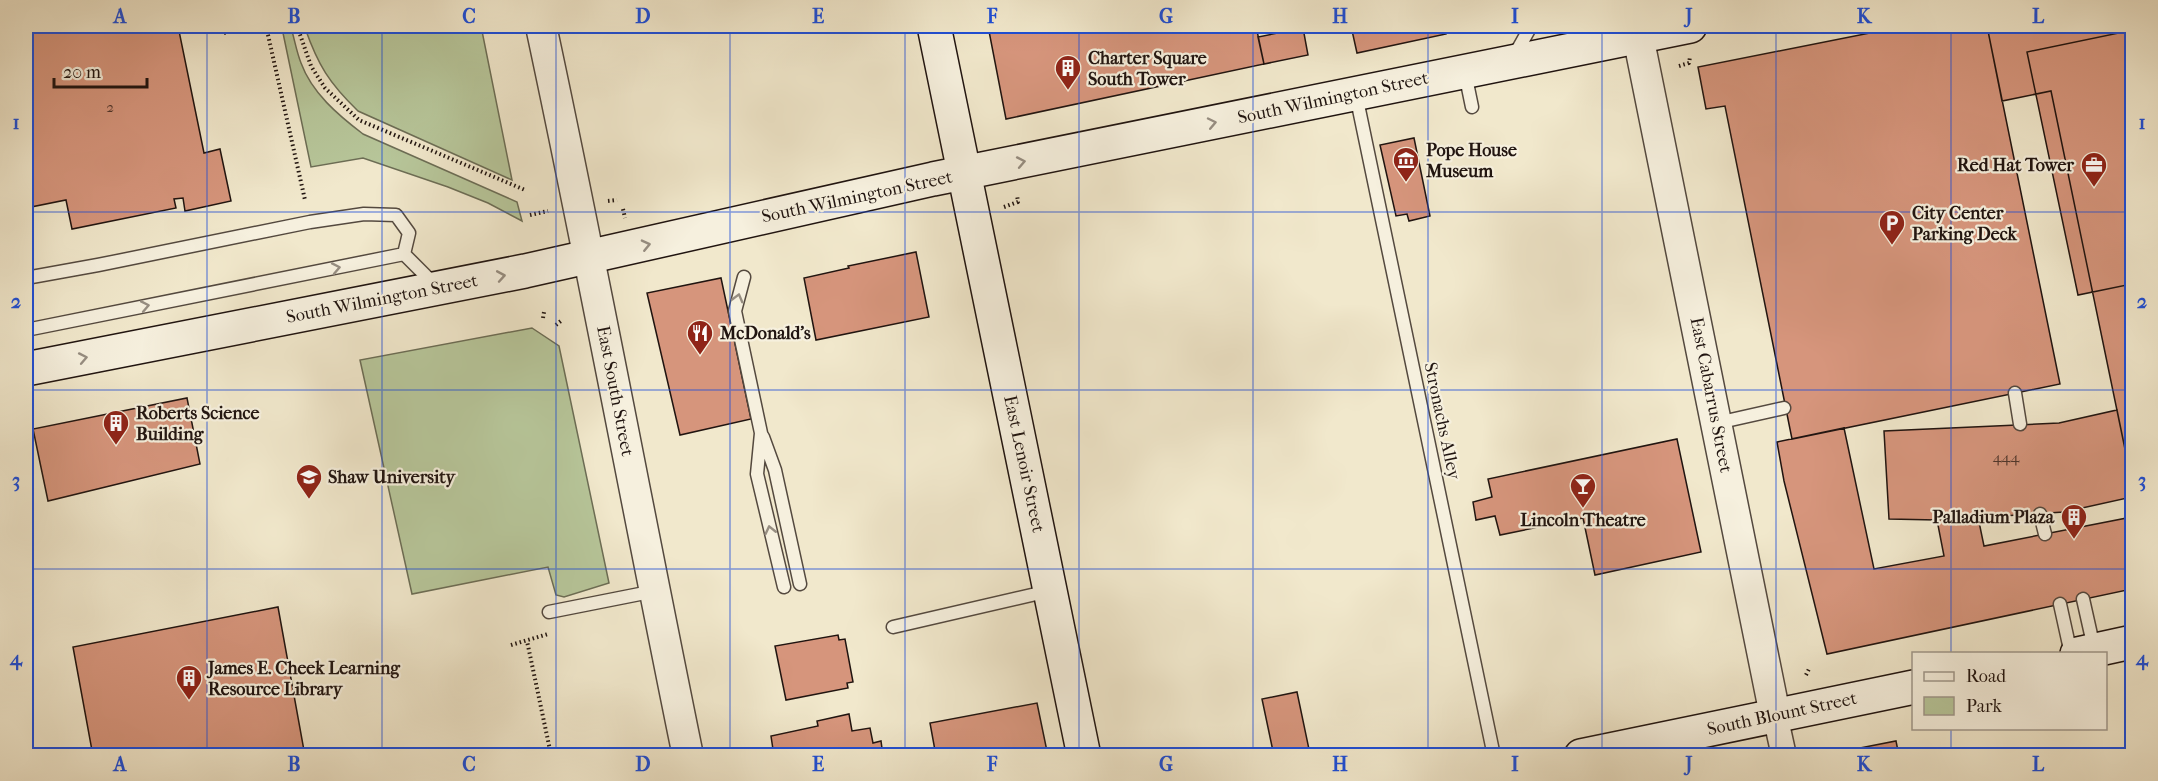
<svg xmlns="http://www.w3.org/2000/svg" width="2158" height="781" font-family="'IM FELL French Canon',serif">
<rect width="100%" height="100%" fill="#f1e8cc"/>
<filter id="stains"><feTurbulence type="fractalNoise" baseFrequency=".00333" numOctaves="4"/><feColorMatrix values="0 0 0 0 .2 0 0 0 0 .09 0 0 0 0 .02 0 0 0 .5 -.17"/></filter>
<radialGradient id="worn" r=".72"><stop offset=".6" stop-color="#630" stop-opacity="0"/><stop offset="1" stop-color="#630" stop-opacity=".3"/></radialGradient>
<path fill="#b7c69a" stroke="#6c6d55" stroke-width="1.5" d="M 318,26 L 481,26 L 512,180 L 358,111 C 329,83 318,65 305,28 Z
M 292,31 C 295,42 297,53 301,63 C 312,93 338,115 363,134 L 517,202 L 522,221 L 488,203 L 448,187 L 363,158 L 311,167 L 283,33 Z
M 532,328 L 559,346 L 609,583 L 564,597 L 556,595 L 548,567 L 412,594 L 360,360 Z"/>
<path fill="#d6957c" stroke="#201410" stroke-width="1.5" d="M 26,26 L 178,26 L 204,153 L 220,149 L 231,201 L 185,211 L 183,198 L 174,199 L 176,208 L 72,229 L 66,200 L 26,208 L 26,65 L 30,64 L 26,45 Z
M 988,26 L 1256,26 L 1264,64 L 1006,119 Z
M 1351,26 L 1444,26 L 1446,34 L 1357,53 Z
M 1905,26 L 1987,26 L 2060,384 L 1792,439 L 1725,106 L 1706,109 L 1698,67 Z
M 1987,26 L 2132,26 L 2132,483 L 2051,91 L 2002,101 Z
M 2117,26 L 2132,26 L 2132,284 L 2078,295 L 2027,52 L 2119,33 Z
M 1303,28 L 1308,55 L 1264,64 L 1258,37 Z
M 1414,138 L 1430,216 L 1409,221 L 1407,214 L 1396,216 L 1380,145 Z
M 916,252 L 929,317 L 816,340 L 804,278 L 849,268 L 848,266 Z
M 721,278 L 751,419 L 680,435 L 647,293 Z
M 187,398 L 200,464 L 48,501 L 33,429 Z
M 2117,410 L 2132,483 L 2132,497 L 2064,512 L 1937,520 L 1889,519 L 1884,431 L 2059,423 Z
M 1844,428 L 1874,569 L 1944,556 L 1937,520 L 1978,517 L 1984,546 L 2132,517 L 2132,589 L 1827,654 L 1784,481 L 1777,442 Z
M 1677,439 L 1701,552 L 1595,575 L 1583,518 L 1500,535 L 1495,516 L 1476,520 L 1473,502 L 1492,497 L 1488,479 Z
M 278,607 L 305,756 L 93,756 L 73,647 Z
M 838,635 L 839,640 L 845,639 L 853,682 L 847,683 L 848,688 L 786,700 L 775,646 Z
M 1297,692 L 1310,754 L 1274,756 L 1262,699 Z
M 1037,703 L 1048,756 L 936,756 L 930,723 Z
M 849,714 L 852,731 L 870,728 L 873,743 L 881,741 L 883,756 L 774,756 L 771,736 L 818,726 L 817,721 Z
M 1896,741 L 1899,756 L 1834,756 L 1834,753 Z"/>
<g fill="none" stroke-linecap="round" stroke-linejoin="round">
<g stroke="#54493f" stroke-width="15">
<path id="service" d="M 1566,26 L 1590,41
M 1513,58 L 1531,26
M 1465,73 L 1472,107
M 1356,95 L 1494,756
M 744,277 L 735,311 L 761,433 L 757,474 L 784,587
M 26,278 L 98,265 L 310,222 L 364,214 L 396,215 L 409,233 L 404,254
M 26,330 L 404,254 L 434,284
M 2015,393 L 2020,424
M 1717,423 L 1784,408
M 763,437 L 775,470 L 800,584
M 2040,514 L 2045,534
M 2083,599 L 2094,648
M 2060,604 L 2071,654
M 549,612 L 655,591
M 893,627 L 1049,591"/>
</g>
<g stroke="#54493f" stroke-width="27">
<path id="minor" d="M 1775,715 L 1784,756"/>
</g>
<g stroke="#54493f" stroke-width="33">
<path id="tertiary" d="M 541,26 C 593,268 638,512 688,756
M 1638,36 L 1775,715"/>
</g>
<g stroke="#201410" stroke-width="36">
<path id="secondary" d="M 934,26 L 1084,756
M 26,369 L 525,271 L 933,179 L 1690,26
M 2077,654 L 2132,642
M 1581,756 L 1914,687"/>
</g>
<path stroke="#201410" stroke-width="4" stroke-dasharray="1.5 3" stroke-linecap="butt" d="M 266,26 L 305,200
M 297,26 L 311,66 L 325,88 L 359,120 L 525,190
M 224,33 L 258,26
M 1679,66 L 1689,63 L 1690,57
M 608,201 L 617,200
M 1004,207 L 1018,202 L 1017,195
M 623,209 L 625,218
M 530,215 L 548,211
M 543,318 L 544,312
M 556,325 L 562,320
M 511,645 L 548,634
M 1806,675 L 1810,667
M 523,756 L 550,750 L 527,641"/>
<use href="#service" stroke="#f6f0de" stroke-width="12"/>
<use href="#minor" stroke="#f6f0de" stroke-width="24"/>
<use href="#tertiary" stroke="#f6f0de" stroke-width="30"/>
<use href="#secondary" stroke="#f6f0de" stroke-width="33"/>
</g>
<defs><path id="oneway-chevron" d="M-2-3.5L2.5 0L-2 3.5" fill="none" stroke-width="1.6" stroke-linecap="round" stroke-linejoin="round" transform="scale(1.5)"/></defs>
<g stroke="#968d81">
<use href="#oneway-chevron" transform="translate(1212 123) rotate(-12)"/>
<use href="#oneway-chevron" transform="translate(1021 162) rotate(-11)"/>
<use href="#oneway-chevron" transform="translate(646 245) rotate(-13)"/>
<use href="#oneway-chevron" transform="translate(336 268) rotate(-11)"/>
<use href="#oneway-chevron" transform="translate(501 276) rotate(-10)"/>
<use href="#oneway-chevron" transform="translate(738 298) rotate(-75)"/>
<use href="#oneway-chevron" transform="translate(145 306) rotate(-11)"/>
<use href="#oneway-chevron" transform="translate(83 358) rotate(-11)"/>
<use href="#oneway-chevron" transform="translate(770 530) rotate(-103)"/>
</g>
<path fill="none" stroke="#1d4ed8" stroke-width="1.5" stroke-opacity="0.55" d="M 207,26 L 207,756M 382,26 L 382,756M 556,26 L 556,756M 730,26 L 730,756M 905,26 L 905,756M 1079,26 L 1079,756M 1253,26 L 1253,756M 1428,26 L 1428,756M 1602,26 L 1602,756M 1776,26 L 1776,756M 1951,26 L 1951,654M 26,212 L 2132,212M 26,390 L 2132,390M 26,569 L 2132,569M 1951,728 L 1951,756"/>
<defs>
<g id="building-pin" transform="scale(1.35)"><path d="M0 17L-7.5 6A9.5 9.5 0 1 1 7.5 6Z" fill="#8f2418" stroke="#f6f0de"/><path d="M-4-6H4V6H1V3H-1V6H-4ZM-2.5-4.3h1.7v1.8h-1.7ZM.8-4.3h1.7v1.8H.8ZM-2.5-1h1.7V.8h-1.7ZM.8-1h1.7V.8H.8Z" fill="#fff"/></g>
<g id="museum-pin" transform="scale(1.35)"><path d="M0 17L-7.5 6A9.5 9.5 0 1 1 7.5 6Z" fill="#8f2418" stroke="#f6f0de"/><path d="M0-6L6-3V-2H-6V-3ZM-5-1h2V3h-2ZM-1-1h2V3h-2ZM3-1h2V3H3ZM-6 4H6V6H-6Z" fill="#fff"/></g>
<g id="office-pin" transform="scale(1.35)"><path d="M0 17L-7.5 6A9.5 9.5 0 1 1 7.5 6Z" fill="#8f2418" stroke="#f6f0de"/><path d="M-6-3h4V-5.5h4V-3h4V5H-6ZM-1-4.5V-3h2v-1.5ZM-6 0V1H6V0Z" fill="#fff"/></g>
<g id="parking-pin" transform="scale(1.35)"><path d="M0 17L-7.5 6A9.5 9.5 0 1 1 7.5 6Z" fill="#8f2418" stroke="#f6f0de"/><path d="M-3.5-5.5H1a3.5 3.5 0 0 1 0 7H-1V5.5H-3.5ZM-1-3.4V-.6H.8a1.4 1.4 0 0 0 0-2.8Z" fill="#fff"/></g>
<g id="restaurant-pin" transform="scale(1.35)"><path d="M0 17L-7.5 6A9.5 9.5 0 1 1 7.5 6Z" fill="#8f2418" stroke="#f6f0de"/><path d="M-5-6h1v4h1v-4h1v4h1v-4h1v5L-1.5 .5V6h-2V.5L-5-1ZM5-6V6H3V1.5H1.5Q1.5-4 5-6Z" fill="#fff"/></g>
<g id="university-pin" transform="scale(1.35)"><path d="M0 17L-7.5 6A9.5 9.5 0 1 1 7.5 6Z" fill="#8f2418" stroke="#f6f0de"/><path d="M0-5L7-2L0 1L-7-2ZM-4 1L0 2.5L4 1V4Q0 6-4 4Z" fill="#fff"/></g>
<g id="bar-pin" transform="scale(1.35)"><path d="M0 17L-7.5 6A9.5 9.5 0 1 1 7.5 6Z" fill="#8f2418" stroke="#f6f0de"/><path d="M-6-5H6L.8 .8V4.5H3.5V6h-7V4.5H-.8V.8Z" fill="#fff"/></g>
</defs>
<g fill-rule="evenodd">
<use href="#building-pin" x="1068" y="68"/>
<use href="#museum-pin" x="1406" y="160"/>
<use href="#office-pin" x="2094" y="165"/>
<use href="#parking-pin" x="1892" y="223"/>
<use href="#restaurant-pin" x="700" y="333"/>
<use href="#building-pin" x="116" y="423"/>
<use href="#university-pin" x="309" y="477"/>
<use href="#bar-pin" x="1583" y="486"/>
<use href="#building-pin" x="2074" y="517"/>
<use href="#building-pin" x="189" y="678"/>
</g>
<g text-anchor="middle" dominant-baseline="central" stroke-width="4.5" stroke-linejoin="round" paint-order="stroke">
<g font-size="15" fill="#4e342b">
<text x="110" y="107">2</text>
<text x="2006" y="457">444</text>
</g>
<g font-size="18" font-weight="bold" fill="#201410" stroke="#f6f0de" text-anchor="start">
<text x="1088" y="58">Charter Square<tspan x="1088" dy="21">South Tower</tspan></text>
<text x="1426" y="150">Pope House<tspan x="1426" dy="21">Museum</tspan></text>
<text x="2074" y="165" text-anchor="end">Red Hat Tower</text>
<text x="1912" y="213">City Center<tspan x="1912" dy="21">Parking Deck</tspan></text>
<text x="720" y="333">McDonald's</text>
<text x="136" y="413">Roberts Science<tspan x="136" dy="21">Building</tspan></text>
<text x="328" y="477">Shaw University</text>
<text x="2054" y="517" text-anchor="end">Palladium Plaza</text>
<text x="1583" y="520" text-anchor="middle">Lincoln Theatre</text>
<text x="208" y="668">James E. Cheek Learning<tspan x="208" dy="21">Resource Library</tspan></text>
</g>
<g font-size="18" fill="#201410" stroke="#f6f0de">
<text transform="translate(1333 98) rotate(-12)">South Wilmington Street</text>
<text transform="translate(857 197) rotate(-12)">South Wilmington Street</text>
<text transform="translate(382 299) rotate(-11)">South Wilmington Street</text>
<text transform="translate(615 391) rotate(79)">East South Street</text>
<text transform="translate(1711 395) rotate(79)">East Cabarrus Street</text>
<text transform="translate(1442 421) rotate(78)">Stronachs Alley</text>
<text transform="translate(1024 464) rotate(78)">East Lenoir Street</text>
<text transform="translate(1782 714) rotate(-12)">South Blount Street</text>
</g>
</g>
<rect width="2158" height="781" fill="none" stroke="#f1e8cc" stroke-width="66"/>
<rect x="1912" y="652" width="195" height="78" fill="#f6f0de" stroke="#a0988c" stroke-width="1.5"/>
<rect x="1924" y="672" width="30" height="9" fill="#f6f0de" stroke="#a0988c" stroke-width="1.5"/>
<text x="1966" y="682" font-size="18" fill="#201410">Road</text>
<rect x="1924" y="697" width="30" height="18" fill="#b7c69a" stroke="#a0988c" stroke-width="1.5"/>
<text x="1966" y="712" font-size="18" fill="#201410">Park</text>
<path d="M54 78v9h93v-9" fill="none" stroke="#201410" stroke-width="3"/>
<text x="63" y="78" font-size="18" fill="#201410" stroke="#f6f0de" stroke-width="4.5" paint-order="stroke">20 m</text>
<rect x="33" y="33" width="2092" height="715" fill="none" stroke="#1d4ed8" stroke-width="2"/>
<g font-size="20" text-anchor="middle" font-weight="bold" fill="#1d4ed8">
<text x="120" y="23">A</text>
<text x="294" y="23">B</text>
<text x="469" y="23">C</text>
<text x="643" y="23">D</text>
<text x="818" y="23">E</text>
<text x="992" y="23">F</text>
<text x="1166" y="23">G</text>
<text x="1340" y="23">H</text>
<text x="1515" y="23">I</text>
<text x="1689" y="23">J</text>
<text x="1864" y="23">K</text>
<text x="2038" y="23">L</text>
<text x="16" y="129">1</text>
<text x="2142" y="129">1</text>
<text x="16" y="308">2</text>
<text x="2142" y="308">2</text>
<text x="16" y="487">3</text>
<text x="2142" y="487">3</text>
<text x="16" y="665">4</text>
<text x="2142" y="665">4</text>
<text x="120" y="771">A</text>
<text x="294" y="771">B</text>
<text x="469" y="771">C</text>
<text x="643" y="771">D</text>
<text x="818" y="771">E</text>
<text x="992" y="771">F</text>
<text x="1166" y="771">G</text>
<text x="1340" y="771">H</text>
<text x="1515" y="771">I</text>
<text x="1689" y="771">J</text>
<text x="1864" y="771">K</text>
<text x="2038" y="771">L</text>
</g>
<rect width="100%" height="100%" filter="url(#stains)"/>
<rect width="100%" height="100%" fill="url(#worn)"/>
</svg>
